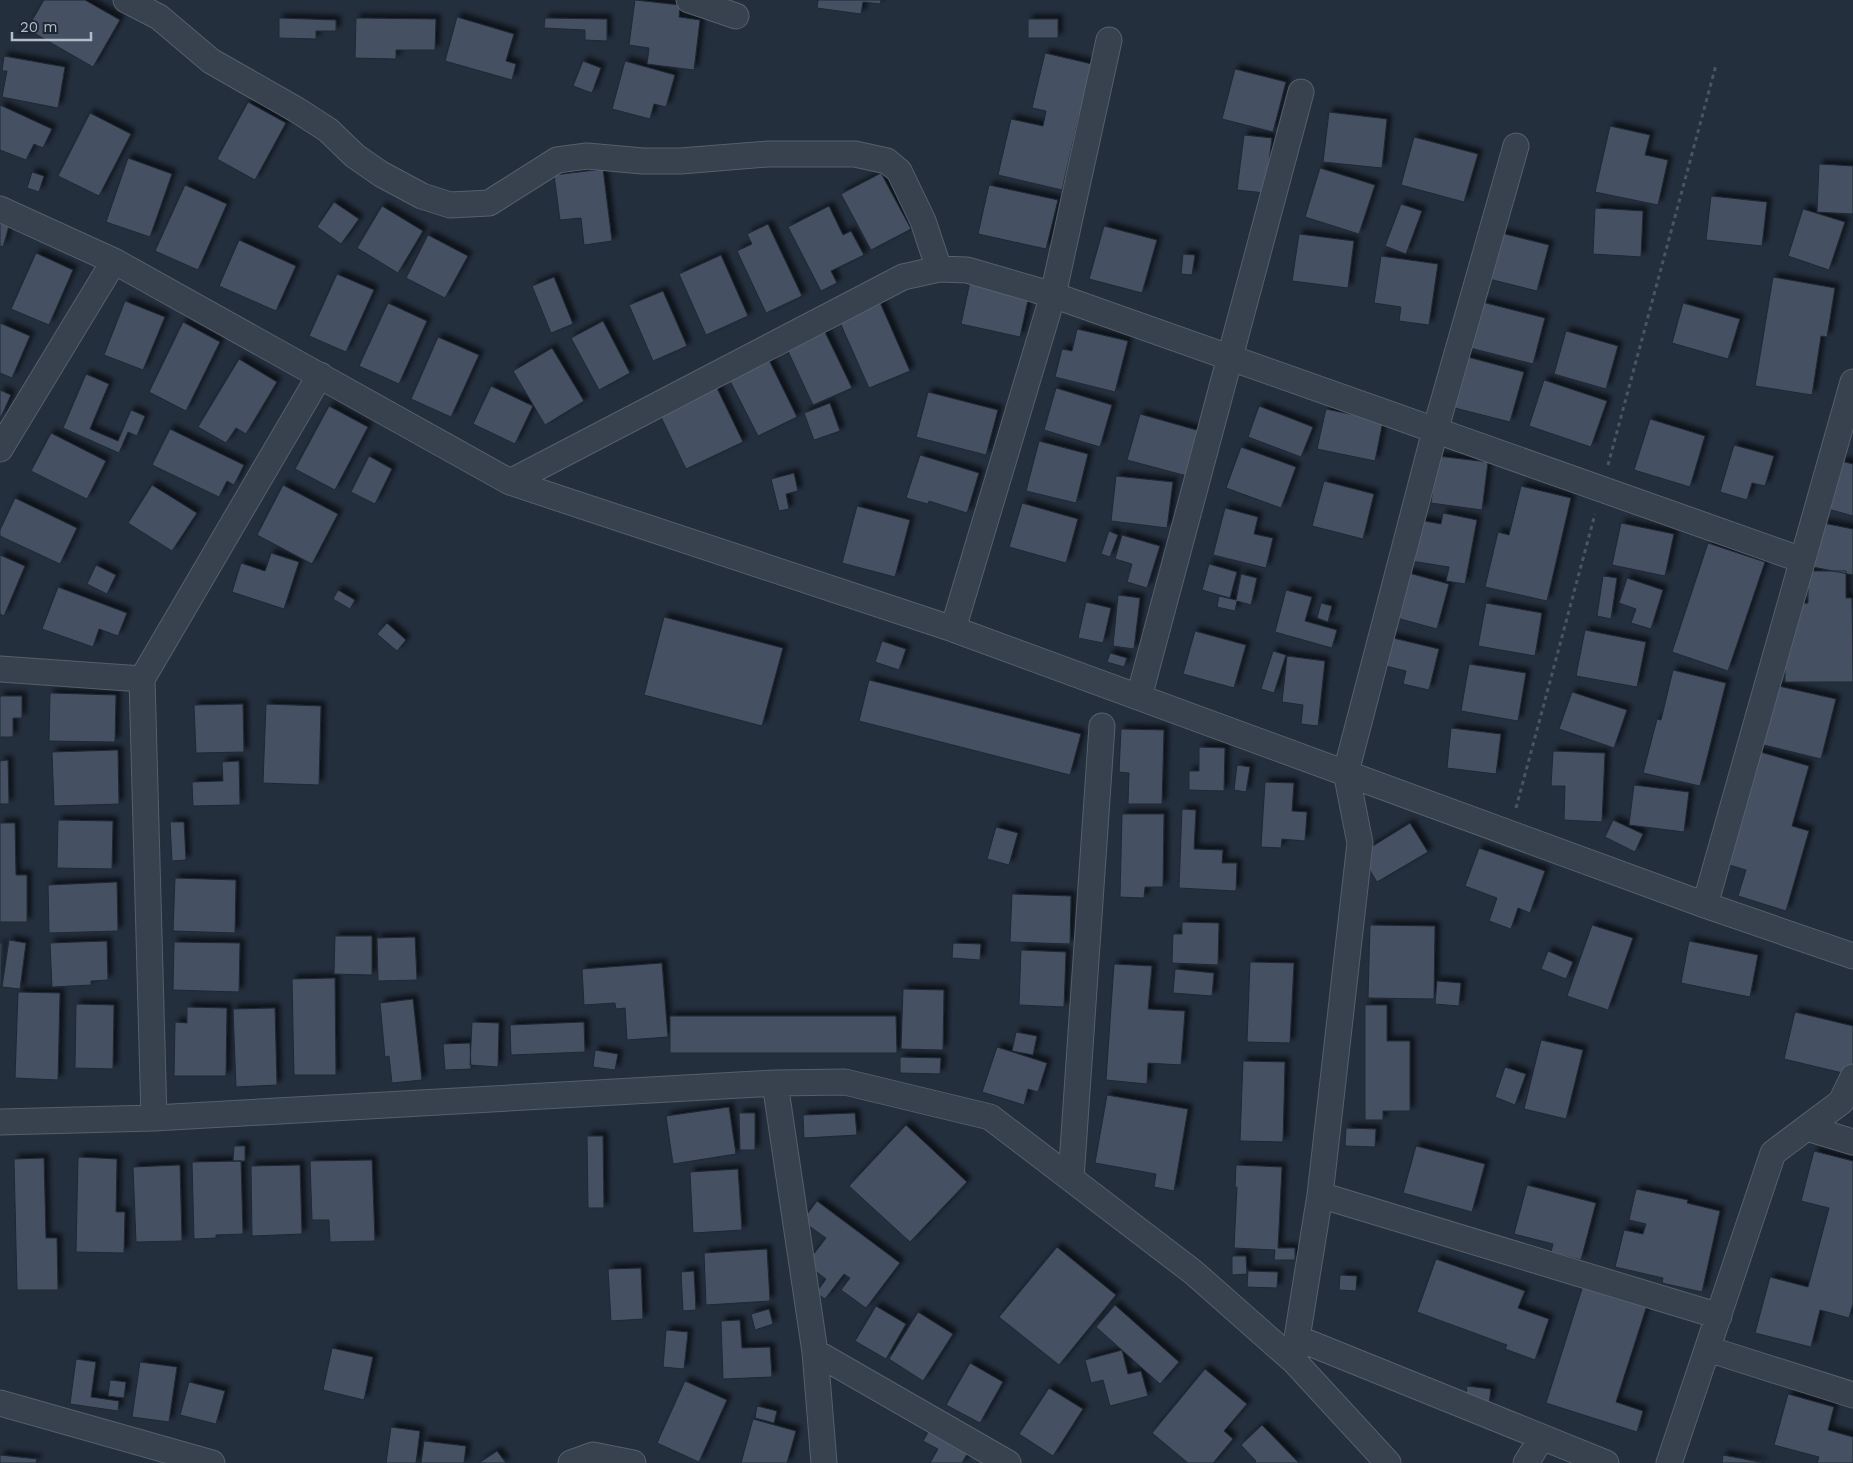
<svg xmlns="http://www.w3.org/2000/svg" width="1853" height="1463" font-family="'Work Sans',sans-serif">
<defs>
<filter id="shadow"><feDropShadow dx="4.5" dy="-4.5" stdDeviation="2.5" flood-color="#0009"/></filter>
</defs>
<rect width="100%" height="100%" fill="#242f3e"/>
<path fill="#455162" stroke="#1f2835" filter="url(#shadow)" d="M 44,0 L 85,0 L 120,20 L 93,67 L 27,29 Z
M 635,0 L 680,5 L 679,17 L 700,20 L 694,70 L 647,64 L 649,48 L 629,45 Z
M 818,0 L 881,0 L 880,4 L 863,2 L 861,14 L 817,8 Z
M 457,17 L 514,34 L 506,61 L 516,64 L 512,80 L 445,61 Z
M 279,18 L 336,20 L 336,31 L 316,31 L 316,39 L 279,38 Z
M 356,18 L 436,19 L 435,50 L 396,50 L 396,59 L 355,58 Z
M 545,18 L 607,19 L 607,41 L 585,40 L 585,30 L 544,28 Z
M 1028,19 L 1058,19 L 1058,38 L 1028,38 Z
M 1045,53 L 1096,65 L 1084,118 L 1079,116 L 1062,190 L 998,175 L 1011,119 L 1043,126 L 1046,111 L 1032,108 Z
M 4,56 L 65,67 L 58,108 L 2,97 L 7,71 L 2,71 Z
M 583,61 L 601,68 L 592,93 L 573,86 Z
M 625,61 L 675,75 L 666,107 L 654,104 L 650,119 L 612,109 Z
M 1235,69 L 1286,82 L 1273,132 L 1222,119 Z
M 248,102 L 286,123 L 255,180 L 217,159 Z
M 0,105 L 52,129 L 43,148 L 34,144 L 26,160 L 0,150 Z
M 1329,112 L 1387,119 L 1382,168 L 1323,162 Z
M 90,113 L 131,134 L 99,196 L 58,176 Z
M 1610,126 L 1650,135 L 1645,155 L 1668,160 L 1658,205 L 1595,192 Z
M 1244,135 L 1272,138 L 1265,193 L 1237,190 Z
M 1414,137 L 1478,154 L 1464,202 L 1401,185 Z
M 128,158 L 172,174 L 150,237 L 106,222 Z
M 1819,164 L 1853,166 L 1853,214 L 1817,212 Z
M 1320,168 L 1375,185 L 1359,234 L 1305,217 Z
M 603,169 L 612,241 L 584,245 L 581,218 L 560,220 L 554,175 Z
M 32,172 L 44,176 L 39,192 L 27,188 Z
M 881,173 L 911,229 L 871,250 L 841,194 Z
M 185,185 L 227,204 L 198,270 L 155,251 Z
M 989,185 L 1058,200 L 1046,249 L 978,234 Z
M 1711,196 L 1767,202 L 1762,246 L 1706,240 Z
M 334,202 L 359,219 L 341,244 L 317,227 Z
M 1401,204 L 1422,211 L 1406,254 L 1385,246 Z
M 382,206 L 423,231 L 398,273 L 357,248 Z
M 829,206 L 843,235 L 851,231 L 864,255 L 831,271 L 837,283 L 821,291 L 788,227 Z
M 1595,208 L 1643,211 L 1641,257 L 1593,254 Z
M 1803,209 L 1845,222 L 1829,270 L 1788,256 Z
M 0,223 L 9,226 L 3,247 L 0,246 Z
M 768,224 L 802,296 L 766,313 L 737,251 L 752,244 L 747,234 Z
M 1104,226 L 1157,240 L 1142,293 L 1089,279 Z
M 1501,233 L 1549,245 L 1537,291 L 1489,279 Z
M 1299,234 L 1354,241 L 1348,288 L 1292,281 Z
M 428,235 L 468,256 L 445,298 L 406,278 Z
M 239,240 L 296,266 L 276,311 L 219,286 Z
M 36,253 L 73,270 L 49,325 L 11,309 Z
M 1183,254 L 1195,255 L 1192,275 L 1181,274 Z
M 721,255 L 748,316 L 706,335 L 679,274 Z
M 1381,256 L 1438,264 L 1429,325 L 1399,321 L 1401,307 L 1374,303 Z
M 337,274 L 374,290 L 346,352 L 309,336 Z
M 554,277 L 573,324 L 551,333 L 532,286 Z
M 971,277 L 1030,291 L 1020,337 L 961,324 Z
M 1773,277 L 1835,288 L 1827,337 L 1821,336 L 1812,395 L 1755,386 Z
M 663,291 L 687,346 L 653,361 L 629,305 Z
M 879,300 L 910,371 L 869,388 L 838,318 Z
M 125,301 L 165,317 L 143,370 L 104,355 Z
M 1482,302 L 1545,318 L 1533,364 L 1470,348 Z
M 388,303 L 427,321 L 399,384 L 359,366 Z
M 1683,303 L 1740,319 L 1728,359 L 1672,343 Z
M 603,321 L 630,373 L 599,390 L 571,338 Z
M 183,322 L 220,342 L 186,411 L 149,392 Z
M 0,323 L 30,336 L 12,378 L 0,373 Z
M 1077,329 L 1128,341 L 1115,392 L 1055,377 L 1062,349 L 1072,351 Z
M 1566,331 L 1618,346 L 1606,389 L 1554,374 Z
M 825,332 L 852,388 L 813,405 L 787,349 Z
M 438,337 L 479,355 L 451,417 L 411,399 Z
M 552,348 L 584,401 L 545,425 L 513,371 Z
M 1464,356 L 1524,372 L 1510,422 L 1451,407 Z
M 239,359 L 277,382 L 246,434 L 236,428 L 226,443 L 198,427 Z
M 769,360 L 797,417 L 758,436 L 729,379 Z
M 86,374 L 109,384 L 90,429 L 118,441 L 131,410 L 145,416 L 137,436 L 128,432 L 119,453 L 63,428 Z
M 1544,380 L 1607,401 L 1591,447 L 1529,426 Z
M 491,386 L 533,406 L 515,444 L 473,424 Z
M 717,388 L 743,442 L 686,469 L 660,415 Z
M 1056,388 L 1112,405 L 1100,447 L 1044,430 Z
M 0,390 L 11,395 L 0,419 Z
M 928,392 L 998,410 L 986,455 L 916,437 Z
M 830,403 L 840,431 L 814,440 L 804,413 Z
M 329,406 L 368,427 L 335,490 L 295,469 Z
M 1259,406 L 1313,427 L 1301,457 L 1248,437 Z
M 1326,409 L 1383,421 L 1375,461 L 1317,449 Z
M 1140,414 L 1200,431 L 1187,476 L 1127,460 Z
M 1650,419 L 1705,436 L 1690,487 L 1634,470 Z
M 170,429 L 244,465 L 234,485 L 227,481 L 219,497 L 152,465 Z
M 51,433 L 106,461 L 87,499 L 31,471 Z
M 1039,441 L 1088,454 L 1076,503 L 1026,491 Z
M 1734,445 L 1774,456 L 1765,486 L 1752,483 L 1747,500 L 1720,492 Z
M 1241,447 L 1296,467 L 1281,508 L 1226,488 Z
M 920,455 L 979,473 L 967,513 L 929,501 L 928,504 L 906,498 Z
M 369,456 L 392,469 L 375,504 L 351,492 Z
M 1437,456 L 1488,462 L 1482,510 L 1431,503 Z
M 1841,461 L 1853,464 L 1853,516 L 1828,509 Z
M 794,473 L 798,491 L 786,494 L 789,509 L 779,511 L 771,479 Z
M 1116,476 L 1173,482 L 1167,528 L 1111,521 Z
M 1324,481 L 1374,494 L 1363,539 L 1312,526 Z
M 152,485 L 197,513 L 172,551 L 128,523 Z
M 283,485 L 338,514 L 312,564 L 257,535 Z
M 1521,486 L 1571,498 L 1547,601 L 1485,587 L 1498,532 L 1509,535 Z
M 15,498 L 77,528 L 60,564 L 0,536 L 0,530 Z
M 1022,503 L 1078,519 L 1066,563 L 1009,547 Z
M 857,506 L 910,520 L 895,577 L 842,563 Z
M 1225,508 L 1258,517 L 1254,534 L 1273,538 L 1266,568 L 1213,555 Z
M 1443,513 L 1477,520 L 1465,584 L 1446,581 L 1449,567 L 1411,561 L 1419,520 L 1441,524 Z
M 1621,523 L 1674,534 L 1665,576 L 1612,565 Z
M 1823,523 L 1853,529 L 1853,575 L 1813,567 Z
M 1109,531 L 1118,535 L 1110,557 L 1101,554 Z
M 1122,535 L 1160,546 L 1147,588 L 1127,582 L 1132,564 L 1115,559 Z
M 1708,543 L 1765,562 L 1728,671 L 1672,652 Z
M 271,553 L 299,562 L 284,609 L 232,592 L 241,563 L 265,571 Z
M 0,555 L 25,566 L 4,616 L 0,614 Z
M 1209,564 L 1237,572 L 1230,598 L 1202,590 Z
M 96,565 L 116,575 L 107,594 L 87,584 Z
M 1808,571 L 1846,571 L 1846,598 L 1852,598 L 1853,682 L 1785,682 L 1785,604 L 1808,603 Z
M 1405,572 L 1449,584 L 1437,629 L 1393,617 Z
M 1241,574 L 1257,578 L 1251,605 L 1237,601 L 1235,611 L 1217,607 L 1219,596 L 1236,600 Z
M 1603,576 L 1617,578 L 1611,619 L 1597,616 Z
M 1627,578 L 1663,590 L 1651,629 L 1631,623 L 1636,609 L 1619,603 Z
M 58,587 L 127,613 L 118,636 L 99,629 L 93,647 L 42,629 Z
M 338,590 L 355,600 L 350,609 L 333,599 Z
M 1286,590 L 1312,597 L 1305,621 L 1337,630 L 1332,648 L 1275,632 Z
M 1118,595 L 1140,598 L 1134,649 L 1113,646 Z
M 1086,602 L 1111,608 L 1103,643 L 1078,638 Z
M 1321,603 L 1332,606 L 1328,622 L 1317,618 Z
M 1486,603 L 1542,613 L 1535,656 L 1478,646 Z
M 664,617 L 783,648 L 762,726 L 644,695 Z
M 387,623 L 406,640 L 397,651 L 377,634 Z
M 1585,630 L 1646,642 L 1637,687 L 1576,676 Z
M 1195,631 L 1246,645 L 1234,688 L 1183,674 Z
M 1389,637 L 1439,649 L 1429,690 L 1403,684 L 1406,671 L 1382,665 Z
M 882,641 L 906,649 L 899,670 L 875,662 Z
M 1273,651 L 1286,655 L 1274,693 L 1261,689 Z
M 1110,653 L 1127,658 L 1124,667 L 1107,662 Z
M 1287,656 L 1325,661 L 1318,726 L 1301,724 L 1303,705 L 1282,702 Z
M 1469,664 L 1526,673 L 1518,721 L 1461,711 Z
M 1673,670 L 1726,683 L 1700,786 L 1643,773 L 1657,719 L 1661,720 Z
M 869,680 L 1081,734 L 1070,775 L 859,721 Z
M 1774,685 L 1836,699 L 1821,759 L 1760,744 Z
M 1572,692 L 1627,710 L 1614,748 L 1559,729 Z
M 50,693 L 116,695 L 115,742 L 49,741 Z
M 0,696 L 22,696 L 22,718 L 13,718 L 13,737 L 0,737 Z
M 243,704 L 244,752 L 196,753 L 194,705 Z
M 266,704 L 321,706 L 319,785 L 263,783 Z
M 1451,728 L 1501,734 L 1496,774 L 1447,768 Z
M 1121,729 L 1164,730 L 1162,804 L 1128,804 L 1129,773 L 1119,772 Z
M 1199,747 L 1225,748 L 1224,791 L 1189,790 L 1189,771 L 1199,771 Z
M 118,750 L 119,804 L 54,806 L 52,752 Z
M 1553,751 L 1605,753 L 1602,822 L 1564,820 L 1565,786 L 1551,786 Z
M 1757,751 L 1809,766 L 1792,826 L 1809,831 L 1786,911 L 1738,896 L 1746,870 L 1726,864 Z
M 8,760 L 9,804 L 0,804 L 0,761 Z
M 239,761 L 240,805 L 193,806 L 192,782 L 223,781 L 222,762 Z
M 1237,765 L 1250,767 L 1246,792 L 1234,790 Z
M 1265,782 L 1294,783 L 1292,811 L 1307,812 L 1305,841 L 1282,839 L 1281,848 L 1261,847 Z
M 1634,785 L 1689,792 L 1684,832 L 1629,825 Z
M 1182,809 L 1196,810 L 1194,849 L 1223,850 L 1222,863 L 1237,863 L 1236,891 L 1179,888 Z
M 1122,814 L 1164,814 L 1163,887 L 1145,887 L 1144,898 L 1120,897 Z
M 58,820 L 113,821 L 112,869 L 57,868 Z
M 1613,820 L 1643,834 L 1635,852 L 1605,837 Z
M 170,822 L 184,822 L 186,860 L 172,861 Z
M 0,823 L 15,823 L 16,875 L 27,875 L 27,922 L 0,922 Z
M 1410,823 L 1428,852 L 1377,882 L 1360,854 Z
M 996,827 L 1018,833 L 1009,865 L 987,859 Z
M 1479,848 L 1545,871 L 1530,913 L 1518,908 L 1511,929 L 1489,921 L 1497,898 L 1465,886 Z
M 175,878 L 236,880 L 235,933 L 173,931 Z
M 117,882 L 118,931 L 49,933 L 48,885 Z
M 1012,894 L 1071,896 L 1070,944 L 1010,942 Z
M 1182,922 L 1219,923 L 1218,965 L 1172,963 L 1173,934 L 1182,934 Z
M 1370,925 L 1435,926 L 1434,999 L 1368,998 Z
M 1592,925 L 1633,938 L 1608,1010 L 1567,996 Z
M 335,936 L 372,936 L 372,975 L 334,974 Z
M 415,937 L 417,980 L 378,981 L 377,938 Z
M 9,940 L 26,943 L 20,989 L 2,987 Z
M 107,941 L 108,980 L 91,981 L 91,985 L 52,987 L 50,943 Z
M 1689,941 L 1758,955 L 1750,997 L 1681,983 Z
M 174,942 L 240,943 L 239,992 L 173,990 Z
M 0,943 L 2,943 L 1,987 L 0,987 Z
M 953,943 L 981,944 L 980,960 L 952,958 Z
M 1021,950 L 1066,952 L 1064,1007 L 1019,1005 Z
M 1548,951 L 1573,962 L 1566,979 L 1541,969 Z
M 1250,962 L 1294,963 L 1290,1043 L 1247,1042 Z
M 662,963 L 668,1037 L 627,1040 L 625,1008 L 616,1009 L 615,1003 L 584,1005 L 582,969 Z
M 1114,964 L 1152,966 L 1148,1009 L 1185,1011 L 1181,1065 L 1148,1063 L 1147,1084 L 1106,1080 Z
M 1175,969 L 1214,973 L 1212,996 L 1173,993 Z
M 335,978 L 336,1075 L 294,1075 L 292,979 Z
M 1437,981 L 1461,983 L 1459,1006 L 1435,1004 Z
M 903,989 L 944,990 L 943,1050 L 901,1049 Z
M 18,992 L 60,993 L 58,1080 L 15,1078 Z
M 413,999 L 422,1080 L 392,1083 L 389,1056 L 385,1057 L 380,1003 Z
M 76,1004 L 114,1005 L 113,1069 L 75,1068 Z
M 1365,1005 L 1387,1005 L 1387,1041 L 1410,1041 L 1410,1111 L 1383,1111 L 1383,1120 L 1365,1120 Z
M 187,1007 L 227,1008 L 226,1076 L 174,1076 L 175,1022 L 187,1023 Z
M 275,1008 L 277,1085 L 236,1087 L 233,1009 Z
M 1795,1012 L 1853,1026 L 1853,1067 L 1851,1075 L 1784,1059 Z
M 670,1016 L 896,1016 L 897,1053 L 670,1053 Z
M 472,1022 L 499,1023 L 498,1067 L 470,1065 Z
M 584,1022 L 585,1052 L 511,1055 L 510,1025 Z
M 1016,1032 L 1037,1036 L 1033,1055 L 1012,1051 Z
M 1541,1040 L 1583,1050 L 1566,1119 L 1524,1109 Z
M 470,1043 L 471,1069 L 445,1070 L 443,1044 Z
M 997,1047 L 1047,1063 L 1038,1092 L 1028,1089 L 1024,1105 L 982,1092 Z
M 595,1050 L 618,1054 L 615,1070 L 593,1067 Z
M 900,1057 L 941,1058 L 940,1074 L 900,1073 Z
M 1243,1061 L 1285,1062 L 1283,1142 L 1240,1141 Z
M 1505,1067 L 1526,1074 L 1515,1105 L 1495,1097 Z
M 1107,1095 L 1188,1109 L 1174,1191 L 1154,1187 L 1156,1174 L 1095,1163 Z
M 729,1107 L 736,1154 L 673,1164 L 666,1116 Z
M 739,1113 L 755,1113 L 755,1150 L 740,1150 Z
M 855,1113 L 857,1135 L 804,1138 L 803,1115 Z
M 906,1125 L 967,1182 L 910,1242 L 849,1186 Z
M 1346,1128 L 1376,1129 L 1375,1147 L 1345,1146 Z
M 587,1136 L 603,1136 L 604,1208 L 588,1208 Z
M 234,1146 L 245,1146 L 245,1161 L 233,1161 Z
M 1416,1146 L 1485,1164 L 1472,1212 L 1403,1193 Z
M 1814,1151 L 1853,1161 L 1853,1304 L 1849,1318 L 1820,1310 L 1811,1347 L 1755,1333 L 1770,1277 L 1808,1287 L 1829,1208 L 1801,1201 Z
M 78,1157 L 117,1159 L 116,1212 L 125,1212 L 124,1253 L 76,1252 Z
M 44,1158 L 46,1238 L 57,1238 L 58,1290 L 17,1290 L 14,1159 Z
M 372,1160 L 375,1241 L 330,1242 L 329,1220 L 312,1220 L 310,1161 Z
M 241,1161 L 243,1234 L 216,1235 L 216,1238 L 194,1239 L 192,1162 Z
M 180,1165 L 182,1241 L 136,1242 L 133,1167 Z
M 300,1165 L 302,1234 L 252,1236 L 251,1166 Z
M 1236,1165 L 1282,1167 L 1278,1248 L 1295,1248 L 1295,1260 L 1274,1260 L 1275,1250 L 1234,1248 L 1237,1187 L 1235,1187 Z
M 738,1169 L 742,1230 L 693,1233 L 690,1172 Z
M 1527,1185 L 1596,1203 L 1581,1260 L 1551,1252 L 1553,1244 L 1514,1234 Z
M 1636,1189 L 1688,1200 L 1687,1203 L 1720,1211 L 1702,1292 L 1662,1283 L 1663,1278 L 1615,1267 L 1624,1230 L 1643,1234 L 1646,1224 L 1629,1220 Z
M 817,1201 L 900,1263 L 866,1308 L 841,1290 L 850,1278 L 844,1274 L 825,1299 L 816,1293 L 826,1279 L 806,1264 L 826,1238 L 802,1221 Z
M 1057,1247 L 1116,1295 L 1059,1365 L 999,1317 Z
M 767,1249 L 770,1301 L 706,1305 L 704,1253 Z
M 1232,1256 L 1246,1256 L 1247,1274 L 1232,1275 Z
M 1436,1259 L 1525,1291 L 1518,1308 L 1549,1319 L 1535,1360 L 1505,1349 L 1507,1345 L 1417,1312 Z
M 641,1268 L 643,1319 L 611,1321 L 608,1269 Z
M 694,1271 L 696,1310 L 683,1311 L 681,1272 Z
M 1248,1271 L 1278,1272 L 1277,1288 L 1247,1287 Z
M 1340,1275 L 1357,1276 L 1356,1291 L 1339,1290 Z
M 1586,1276 L 1650,1296 L 1616,1402 L 1643,1411 L 1637,1432 L 1546,1403 Z
M 1115,1305 L 1179,1362 L 1160,1384 L 1096,1327 Z
M 876,1306 L 906,1324 L 886,1359 L 855,1341 Z
M 769,1309 L 773,1324 L 755,1330 L 751,1314 Z
M 918,1312 L 953,1334 L 923,1381 L 889,1359 Z
M 740,1320 L 742,1348 L 770,1347 L 772,1377 L 723,1379 L 721,1321 Z
M 666,1330 L 688,1332 L 684,1369 L 663,1367 Z
M 332,1348 L 373,1357 L 364,1400 L 323,1390 Z
M 1122,1350 L 1128,1374 L 1141,1371 L 1148,1396 L 1110,1406 L 1103,1380 L 1091,1383 L 1085,1360 Z
M 76,1359 L 96,1362 L 91,1397 L 119,1401 L 118,1411 L 70,1404 Z
M 140,1362 L 177,1367 L 169,1422 L 132,1417 Z
M 970,1363 L 1003,1382 L 980,1423 L 946,1405 Z
M 1205,1369 L 1247,1404 L 1224,1431 L 1233,1439 L 1213,1463 L 1188,1463 L 1152,1433 Z
M 110,1380 L 126,1382 L 124,1398 L 108,1396 Z
M 685,1381 L 727,1400 L 699,1462 L 657,1443 Z
M 189,1382 L 225,1391 L 216,1424 L 180,1415 Z
M 1467,1386 L 1491,1389 L 1489,1404 L 1465,1401 Z
M 1049,1388 L 1083,1409 L 1053,1456 L 1019,1434 Z
M 1788,1394 L 1834,1407 L 1828,1430 L 1853,1437 L 1853,1463 L 1817,1463 L 1819,1457 L 1774,1445 Z
M 757,1406 L 777,1411 L 774,1423 L 755,1418 Z
M 753,1419 L 796,1431 L 787,1463 L 741,1463 Z
M 935,1420 L 974,1442 L 962,1463 L 930,1463 L 938,1449 L 923,1441 Z
M 1262,1425 L 1299,1463 L 1254,1463 L 1256,1461 L 1241,1445 Z
M 391,1427 L 420,1431 L 416,1463 L 386,1463 Z
M 424,1441 L 466,1446 L 464,1463 L 421,1463 Z
M 497,1451 L 506,1463 L 479,1463 Z
M 0,1455 L 37,1459 L 36,1463 L 0,1463 Z
M 1723,1455 L 1765,1463 L 1722,1463 Z"/>
<g fill="none" stroke-linecap="round" stroke-linejoin="round">
<g stroke="#565f6c" stroke-width="27">
<path id="minor" d="M 126,0 L 159,17 L 211,61 L 297,110 L 328,130 L 355,156 L 381,174 L 422,196 L 450,205 L 489,203 L 557,160 L 587,156 L 643,161 L 681,161 L 768,154 L 855,154 L 887,161 L 899,171 L 923,221 L 939,269
M 689,0 L 736,16
M 0,209 L 114,261 L 510,482 L 903,277 L 939,269 L 967,270 L 1053,295 L 1802,560
M 0,449 L 114,261
M 510,482 L 953,629 L 1705,905 L 1853,956
M 953,629 L 1053,295 L 1109,40
M 0,669 L 142,679 L 154,1118
M 142,679 L 320,375
M 1139,697 L 1301,92
M 1705,905 L 1853,382
M 775,1083 L 815,1352 L 824,1463
M 0,1122 L 154,1118 L 775,1083 L 845,1082 L 990,1117 L 1193,1272 L 1295,1362 L 1388,1463
M 1807,1128 L 1853,1142
M 1071,1179 L 1102,726
M 1320,1195 L 1719,1316
M 1297,1338 L 1606,1463
M 1708,1349 L 1853,1395
M 815,1352 L 1008,1463
M 1295,1362 L 1297,1338 L 1320,1195 L 1360,843 L 1346,772 L 1435,431 L 1516,146
M 0,1403 L 212,1463
M 571,1463 L 593,1455 L 633,1463
M 1526,1463 L 1542,1437
M 1669,1463 L 1773,1153 L 1841,1102 L 1853,1077"/>
</g>
<path stroke="#44595c" stroke-width="3" stroke-dasharray="4 4" stroke-linecap="butt" d="M 1608,465 L 1716,65
M 1516,808 L 1595,514"/>
<use href="#minor" stroke="#38414e" stroke-width="25"/>
</g>
<path d="M12 32v8h79v-8" fill="none" stroke="#b4bcc9" stroke-width="2.5"/>
<text x="20" y="32" font-size="15" fill="#b4bcc9" stroke="#1d2633" stroke-width="4" paint-order="stroke">20 m</text>
</svg>
